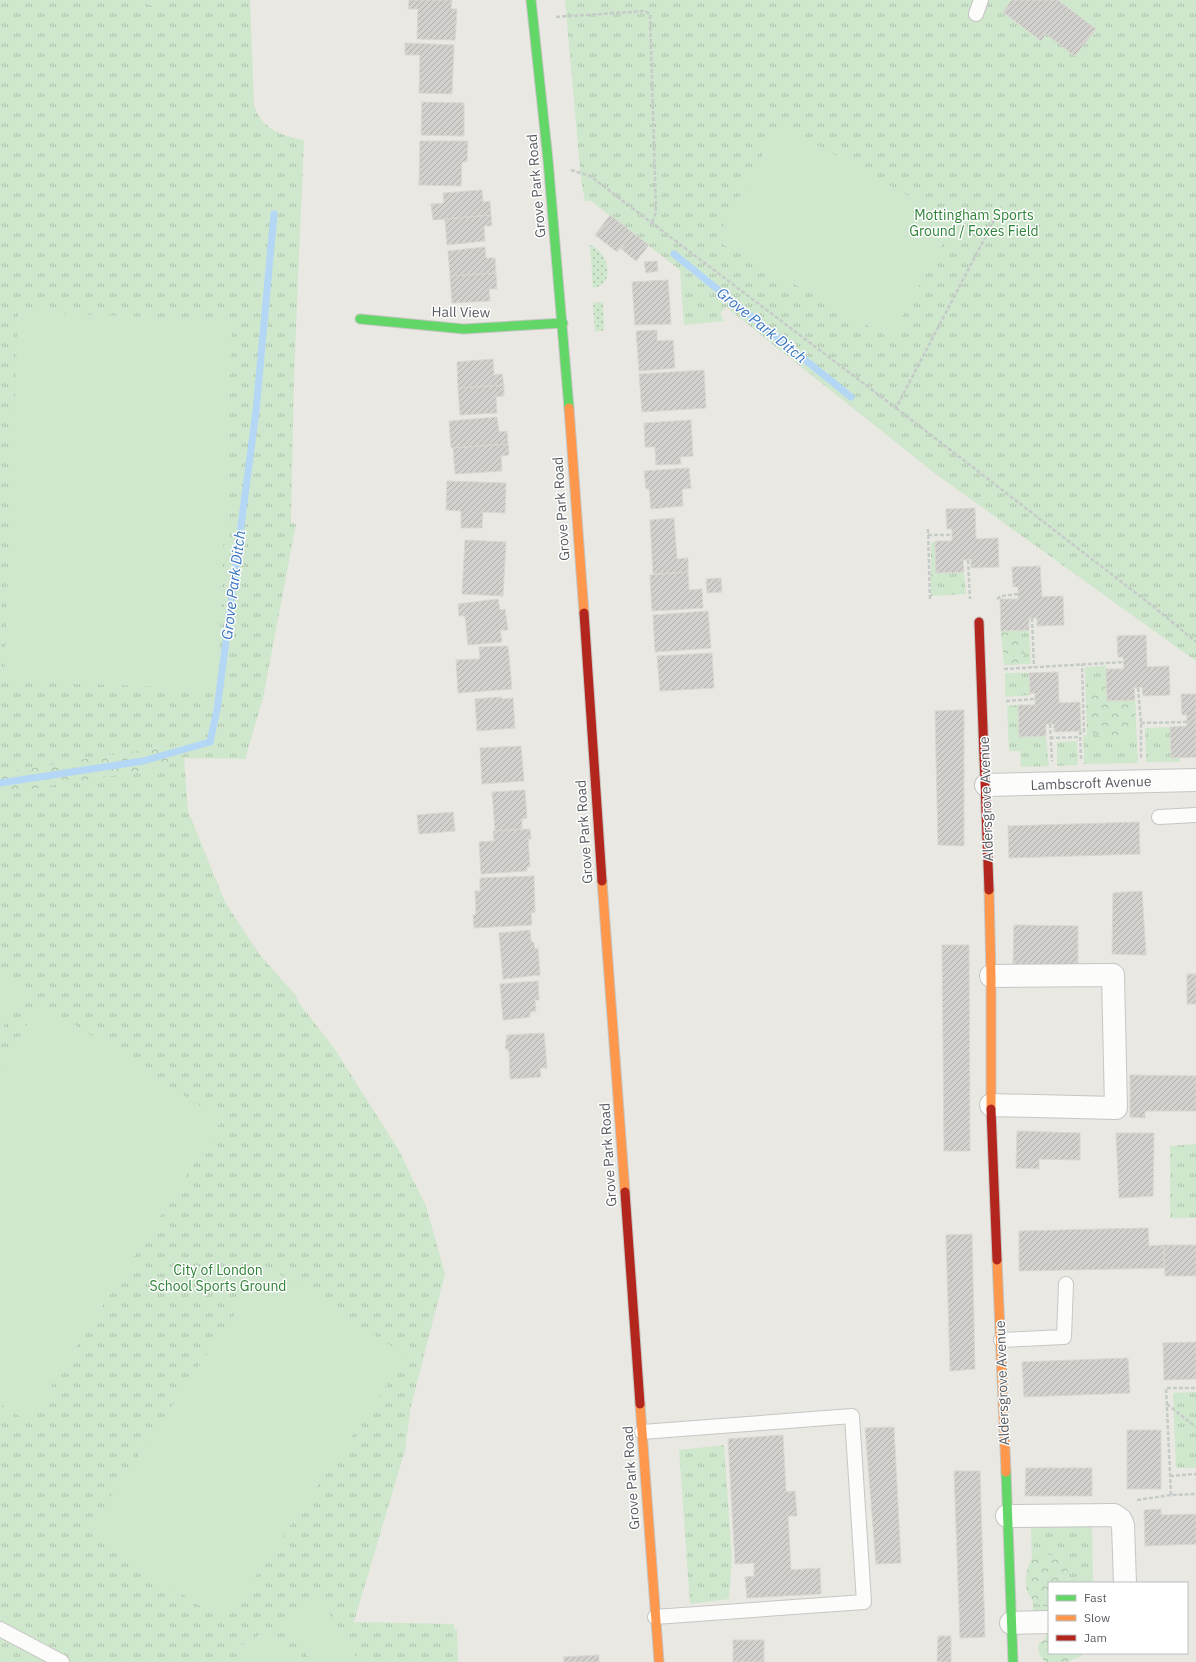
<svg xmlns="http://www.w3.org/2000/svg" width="1196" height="1662" font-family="'IBM Plex Sans',sans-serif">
<defs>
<pattern id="grass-tufts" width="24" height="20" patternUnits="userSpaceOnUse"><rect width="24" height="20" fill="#cfe7cd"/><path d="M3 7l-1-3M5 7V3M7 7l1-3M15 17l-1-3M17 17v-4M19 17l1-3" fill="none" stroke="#abbeaa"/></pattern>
<pattern id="forest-crowns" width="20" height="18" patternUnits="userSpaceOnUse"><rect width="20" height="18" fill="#cfe7cd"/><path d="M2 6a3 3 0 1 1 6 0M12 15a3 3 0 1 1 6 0" fill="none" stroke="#abbeaa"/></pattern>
<pattern id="garden-dots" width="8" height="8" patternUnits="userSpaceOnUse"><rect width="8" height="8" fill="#cfe7cd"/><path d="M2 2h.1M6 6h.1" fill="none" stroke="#abbeaa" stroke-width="1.8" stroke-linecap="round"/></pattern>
<pattern id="building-hatch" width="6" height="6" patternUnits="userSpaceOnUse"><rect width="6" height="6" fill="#d2d1cd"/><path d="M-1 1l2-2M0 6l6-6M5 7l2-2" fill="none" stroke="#adadaa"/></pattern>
</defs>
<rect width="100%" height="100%" fill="#eae8e2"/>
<path fill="url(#grass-tufts)" d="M 0,0 L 250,0 L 254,105 C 261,129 282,136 304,140 L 294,375 L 291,523 L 296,524 L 263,698 L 245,759 L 184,758 L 188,811 L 225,902 L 260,955 L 298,998 L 296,999 L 334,1048 L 398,1149 L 426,1206 L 445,1274 L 411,1406 L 405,1450 L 354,1622 L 454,1624 L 454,1629 L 457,1629 L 458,1662 L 0,1662 Z
M 565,0 L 1196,0 L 1196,661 L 937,475 L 726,307 L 720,313 L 722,318 L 725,321 L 684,325 L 680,270 L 591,201 L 585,201 L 581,180 Z
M 935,541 L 936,573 L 964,572 L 966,594 L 931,596 L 931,543 Z
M 1029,630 L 1031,664 L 1004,665 L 1001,631 Z
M 1106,666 L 1106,669 L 1135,700 L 1138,763 L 1084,764 L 1083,735 L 1087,735 L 1085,667 Z
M 1005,673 L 1029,673 L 1030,695 L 1005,697 Z
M 1018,705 L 1019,737 L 1046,736 L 1049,766 L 1021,767 L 1020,751 L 1009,751 L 1007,706 Z
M 1170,727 L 1171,758 L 1180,758 L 1180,762 L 1146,762 L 1145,728 Z
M 1077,741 L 1078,765 L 1057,766 L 1057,742 Z
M 1196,1144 L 1196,1218 L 1170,1218 L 1170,1146 Z
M 1196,1392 L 1196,1468 L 1176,1468 L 1173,1393 Z
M 724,1445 L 732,1558 L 729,1599 L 690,1604 L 679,1450 Z
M 1092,1523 L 1093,1583 L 1049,1583 L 1049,1614 L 1033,1614 L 1031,1525 Z"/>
<path fill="url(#forest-crowns)" d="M 1018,630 C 1025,643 1026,650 1020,664 L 1004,665 L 1001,631 Z
M 1107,687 L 1135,700 L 1136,729 C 1117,747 1109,742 1088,730 L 1086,697 L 1098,688 Z
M 210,742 L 149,770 L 0,794 L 0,773 L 135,751 Z
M 1044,1554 C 1060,1556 1067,1565 1071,1580 L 1084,1583 L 1049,1583 L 1049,1607 C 1023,1605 1021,1577 1032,1558 Z
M 1048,1629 L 1049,1653 L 1082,1653 L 1082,1656 L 1067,1662 L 1045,1662 L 1039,1654 L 1038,1646 L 1040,1642 L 1044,1641 Z"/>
<path fill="url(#garden-dots)" d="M 590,245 C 608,251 617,284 593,288 Z
M 603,302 L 604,330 L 595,332 L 593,303 Z"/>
<path fill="#cfe7cd" d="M 139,0 L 165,0 L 160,10 Z
M 780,124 L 955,222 L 890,338 L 715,240 Z
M 18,312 L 232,320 L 218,689 L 4,681 Z
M 0,976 L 25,993 L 0,1032 Z
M 41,1003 L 222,1120 L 28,1422 L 0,1404 L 0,1067 Z
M 267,1266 L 407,1356 L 224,1622 L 87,1531 Z
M 319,1597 L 359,1662 L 311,1662 L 284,1619 Z
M 270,1628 L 291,1662 L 244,1662 L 236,1649 Z"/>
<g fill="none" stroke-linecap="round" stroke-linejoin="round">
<path stroke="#b4d7f6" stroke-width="7" d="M 674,254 L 851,397
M 0,783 L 143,761 L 210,742 L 217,710 L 256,411 L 274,214"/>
</g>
<path fill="url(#building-hatch)" stroke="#d9d7d1" d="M 409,0 L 452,0 L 451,9 L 457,9 L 455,40 L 417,39 L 418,9 L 408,9 Z
M 1012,0 L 1060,0 L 1059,1 L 1096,29 L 1075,56 L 1046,34 L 1041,41 L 1003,12 Z
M 405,43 L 454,45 L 452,94 L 419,93 L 420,55 L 405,55 Z
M 422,102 L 464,103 L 464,136 L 421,135 Z
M 420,141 L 468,141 L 467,162 L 462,162 L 461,186 L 419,185 Z
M 482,190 L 483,202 L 490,201 L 491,215 L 433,220 L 431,204 L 444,203 L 443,193 Z
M 491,215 L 492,226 L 484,226 L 485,241 L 447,245 L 445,219 Z
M 610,215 L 633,233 L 617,252 L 595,235 Z
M 633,233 L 649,245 L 636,261 L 621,249 Z
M 485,247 L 486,258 L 495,258 L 496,273 L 450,276 L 448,251 Z
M 657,261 L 658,271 L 646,273 L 644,262 Z
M 496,273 L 497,289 L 489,289 L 490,301 L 452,303 L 450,276 Z
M 668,280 L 671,324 L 635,325 L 632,282 Z
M 657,330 L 657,341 L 673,340 L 675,368 L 639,371 L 636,331 Z
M 493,359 L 494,375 L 502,374 L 504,385 L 458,388 L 457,362 Z
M 704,370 L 706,408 L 642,412 L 639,374 Z
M 504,385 L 504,396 L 496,397 L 497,413 L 460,415 L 458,388 Z
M 497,417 L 499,432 L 507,431 L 508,444 L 451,448 L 449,421 Z
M 691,420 L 693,456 L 680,457 L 681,464 L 656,465 L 655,447 L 645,447 L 644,423 Z
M 508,444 L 509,455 L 501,456 L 502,471 L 455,474 L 453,448 Z
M 689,468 L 691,488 L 682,489 L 683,506 L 651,509 L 649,489 L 646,489 L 644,471 Z
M 447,481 L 506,483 L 505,513 L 483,512 L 482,528 L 461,528 L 461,511 L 446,510 Z
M 975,508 L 976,539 L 998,538 L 999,567 L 971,568 L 971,559 L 963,560 L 964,572 L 936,573 L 935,541 L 952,541 L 952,529 L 947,529 L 946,509 Z
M 674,518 L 677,559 L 688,558 L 688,572 L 653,574 L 650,520 Z
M 465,540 L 506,542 L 503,596 L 462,594 Z
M 1040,566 L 1042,597 L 1063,596 L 1064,625 L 1037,626 L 1037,618 L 1029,618 L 1029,630 L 1001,631 L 1000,599 L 1018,599 L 1018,587 L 1013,587 L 1012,567 Z
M 688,572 L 689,590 L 702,589 L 703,608 L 652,611 L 650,575 Z
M 721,578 L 722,592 L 707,593 L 706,579 Z
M 498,599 L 500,610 L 505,609 L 508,630 L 500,630 L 502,642 L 468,645 L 465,616 L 459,616 L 458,604 Z
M 708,611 L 711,648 L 655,652 L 653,615 Z
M 1146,635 L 1147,667 L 1169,666 L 1170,695 L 1143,696 L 1142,687 L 1134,688 L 1135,700 L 1107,701 L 1106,669 L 1124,669 L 1123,657 L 1118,657 L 1117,636 Z
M 508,646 L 512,689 L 458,693 L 456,660 L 480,659 L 479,647 Z
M 712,653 L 714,688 L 660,691 L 657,656 Z
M 1058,672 L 1059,703 L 1080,702 L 1081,731 L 1054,732 L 1054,724 L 1046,724 L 1046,736 L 1019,737 L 1018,705 L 1035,705 L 1035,693 L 1030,694 L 1029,673 Z
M 1181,694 L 1196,694 L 1196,757 L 1171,758 L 1170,727 L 1187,726 L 1187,715 L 1182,715 Z
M 501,697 L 502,699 L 513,698 L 515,728 L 477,731 L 475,699 Z
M 964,710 L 964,846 L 938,845 L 935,711 Z
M 521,746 L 524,781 L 482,784 L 480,748 Z
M 525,790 L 527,818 L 522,819 L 522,829 L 495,831 L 492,792 Z
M 453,812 L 455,831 L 419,834 L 417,815 Z
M 1139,822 L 1140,854 L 1009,858 L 1008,826 Z
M 530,829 L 531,839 L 528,839 L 530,867 L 527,867 L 527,871 L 481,874 L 479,842 L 494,841 L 493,831 Z
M 534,876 L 535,912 L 531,913 L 532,925 L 474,928 L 473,915 L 476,914 L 475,891 L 480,891 L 480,878 Z
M 1142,891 L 1146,955 L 1112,954 L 1113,893 Z
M 1014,925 L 1078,926 L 1078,965 L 1013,964 Z
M 530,930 L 531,941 L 534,943 L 535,949 L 538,948 L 540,975 L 503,979 L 499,933 Z
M 942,945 L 969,945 L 970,1151 L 944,1151 Z
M 1187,974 L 1196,974 L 1196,1004 L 1187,1004 Z
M 538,981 L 539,1000 L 535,1000 L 536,1011 L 530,1012 L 530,1017 L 503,1020 L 500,984 Z
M 544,1033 L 547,1068 L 540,1068 L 541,1077 L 510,1079 L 509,1051 L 505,1048 L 507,1035 Z
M 1130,1075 L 1196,1076 L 1196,1111 L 1145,1111 L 1145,1118 L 1130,1117 Z
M 1017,1131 L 1080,1133 L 1080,1160 L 1039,1159 L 1039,1169 L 1016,1168 Z
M 1116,1133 L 1154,1133 L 1153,1196 L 1119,1198 Z
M 1148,1228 L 1149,1246 L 1164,1245 L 1164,1268 L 1019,1271 L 1019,1231 Z
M 972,1234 L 975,1369 L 950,1371 L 946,1235 Z
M 1164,1245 L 1196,1245 L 1196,1276 L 1165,1276 Z
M 1196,1342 L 1196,1379 L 1164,1380 L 1163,1343 Z
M 1128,1358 L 1130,1393 L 1024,1397 L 1022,1362 Z
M 894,1427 L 901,1563 L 876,1564 L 865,1428 Z
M 1127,1430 L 1161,1430 L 1161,1489 L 1127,1489 Z
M 783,1435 L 786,1492 L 795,1491 L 797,1516 L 788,1516 L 791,1570 L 820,1568 L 821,1594 L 747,1598 L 745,1577 L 754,1576 L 754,1563 L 735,1564 L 728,1439 Z
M 1026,1468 L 1092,1468 L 1092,1496 L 1025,1496 Z
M 954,1471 L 980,1471 L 985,1637 L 960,1638 Z
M 1161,1509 L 1161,1515 L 1196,1514 L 1196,1544 L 1145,1546 L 1144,1510 Z
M 938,1636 L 951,1636 L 951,1662 L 937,1662 Z
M 733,1640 L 764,1640 L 764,1662 L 733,1662 Z
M 599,1655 L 599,1662 L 564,1662 L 563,1657 Z"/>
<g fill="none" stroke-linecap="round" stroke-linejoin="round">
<g stroke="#c6c6c4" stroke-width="16">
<path id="lane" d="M 976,14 L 981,0
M 1159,817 L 1196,815
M 1001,1340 L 1064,1337 L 1066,1284
M 642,1432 L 852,1416 L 864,1602 L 655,1617
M 0,1629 L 62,1662"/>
</g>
<g stroke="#c6c6c4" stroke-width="24">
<path id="street" d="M 986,785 L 1196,780
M 991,976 L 1113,975 L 1116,1108 L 991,1105
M 1007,1516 L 1114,1515 L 1121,1520 L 1123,1525 L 1125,1583
M 1011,1623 L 1049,1622"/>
</g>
<g stroke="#c5c6c4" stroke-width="11">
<path id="fast" d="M 531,0 L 548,160 L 569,408
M 360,319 L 464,329 L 563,323
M 1006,1472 L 1013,1662"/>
</g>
<g stroke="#c5c6c4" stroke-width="11">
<path id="slow" d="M 569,408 L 584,613
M 602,881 L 625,1192
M 989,890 L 991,976 L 991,1109
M 997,1260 L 1006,1472
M 640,1404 L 659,1662"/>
</g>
<g stroke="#c5c6c4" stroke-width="11">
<path id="jam" d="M 584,613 L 602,881
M 979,622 L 989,890
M 991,1109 L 997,1260
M 625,1192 L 640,1404"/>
</g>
<path stroke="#c5cbc8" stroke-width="2.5" stroke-dasharray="4 2" stroke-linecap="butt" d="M 556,17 L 645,11 L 650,14 L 656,212 L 652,223
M 571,170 L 590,176 L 896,408 L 1001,207
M 896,408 L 1154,607 L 1196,642
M 928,529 L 930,600
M 928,535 L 952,535
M 968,560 L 970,599
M 997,599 L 1001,596 L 1018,594
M 1032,618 L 1034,667
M 1004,669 L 1124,662
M 1138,688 L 1141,723 L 1141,759
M 1006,701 L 1035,699
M 1141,723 L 1187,722
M 1050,724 L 1052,761
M 1050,738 L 1080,737
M 1081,759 L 1080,733 L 1084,732 L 1082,664
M 1167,1404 L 1196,1427
M 1170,1476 L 1196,1474
M 1171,1495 L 1166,1388 L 1196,1388
M 1137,1500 L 1171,1495 L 1196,1494"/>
<use href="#lane" stroke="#fcfcfb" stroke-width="14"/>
<use href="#street" stroke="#fcfcfb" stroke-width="22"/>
<use href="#fast" stroke="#63d668" stroke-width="9"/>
<use href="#slow" stroke="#ff974d" stroke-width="9"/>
<use href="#jam" stroke="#b3261e" stroke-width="9"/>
</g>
<g text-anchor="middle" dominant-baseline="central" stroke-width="3" stroke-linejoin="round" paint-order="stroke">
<g font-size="14" fill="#585c61" stroke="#fff">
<text transform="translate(536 186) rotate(-95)">Grove Park Road</text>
<text transform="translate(461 312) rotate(1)">Hall View</text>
<text transform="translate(561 509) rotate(-94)">Grove Park Road</text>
<text transform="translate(1091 783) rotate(-2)">Lambscroft Avenue</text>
<text transform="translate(986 799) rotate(-92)">Aldersgrove Avenue</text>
<text transform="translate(584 832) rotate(-94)">Grove Park Road</text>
<text transform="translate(608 1155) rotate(-94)">Grove Park Road</text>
<text transform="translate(1002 1383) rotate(-92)">Aldersgrove Avenue</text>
<text transform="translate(631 1478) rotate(-94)">Grove Park Road</text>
</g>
<g font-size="14" fill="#2e8336" stroke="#fff">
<text x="974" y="215">Mottingham Sports<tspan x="974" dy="16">Ground / Foxes Field</tspan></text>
<text x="218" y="1270">City of London<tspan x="218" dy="16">School Sports Ground</tspan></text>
</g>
<g font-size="15" font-style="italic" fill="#3775c0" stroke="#fff">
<text transform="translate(762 325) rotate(39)">Grove Park Ditch</text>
<text transform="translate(233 585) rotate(-83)">Grove Park Ditch</text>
</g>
</g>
<rect x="1048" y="1582" width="140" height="72" fill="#ffffff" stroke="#bcbec0"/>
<rect x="1056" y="1595" width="20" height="6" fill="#63d668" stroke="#bcbec0"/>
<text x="1084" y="1602" font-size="12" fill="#585c61">Fast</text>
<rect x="1056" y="1615" width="20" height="6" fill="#ff974d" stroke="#bcbec0"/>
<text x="1084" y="1622" font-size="12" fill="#585c61">Slow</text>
<rect x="1056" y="1635" width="20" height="6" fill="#b3261e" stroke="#bcbec0"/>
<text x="1084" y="1642" font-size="12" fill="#585c61">Jam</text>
</svg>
